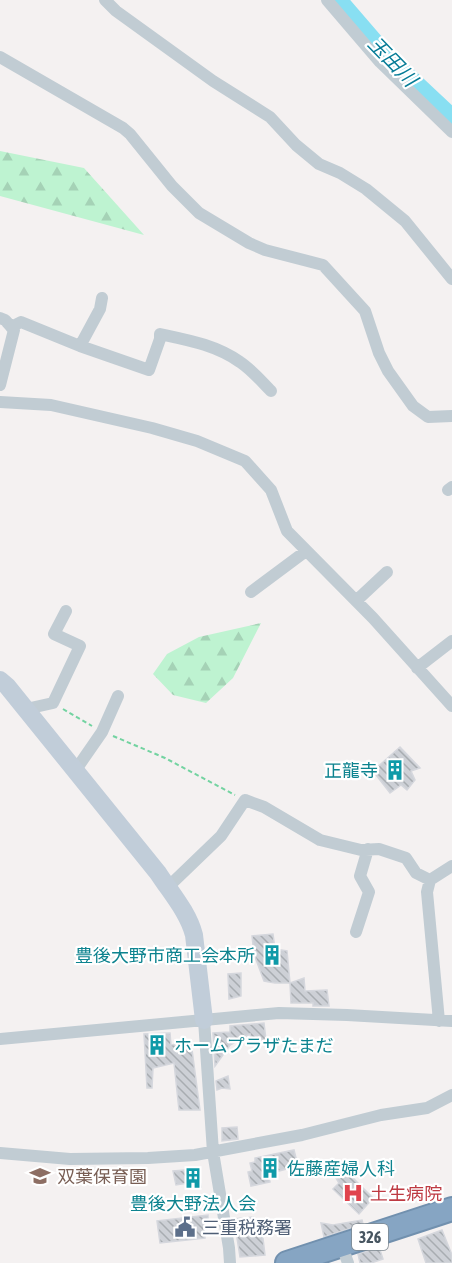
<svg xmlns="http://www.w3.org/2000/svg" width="452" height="1263" font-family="'Asap Condensed','Noto Sans JP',sans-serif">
<defs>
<pattern id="forest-firs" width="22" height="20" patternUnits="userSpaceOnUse" patternTransform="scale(1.5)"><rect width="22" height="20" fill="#bef3d1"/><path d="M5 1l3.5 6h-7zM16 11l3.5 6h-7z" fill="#a5d2b6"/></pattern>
<pattern id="building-back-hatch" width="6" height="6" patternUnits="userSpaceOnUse" patternTransform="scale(1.5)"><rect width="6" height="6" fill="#cdd0d6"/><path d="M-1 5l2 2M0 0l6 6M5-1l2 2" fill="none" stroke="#a8acb1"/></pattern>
</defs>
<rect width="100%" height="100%" fill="#f4f1f1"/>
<path fill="url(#forest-firs)" d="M 0,151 L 84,168 L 144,235 L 0,196 Z
M 261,623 L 233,678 L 206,703 L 173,695 L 153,674 L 167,654 L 199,637 Z"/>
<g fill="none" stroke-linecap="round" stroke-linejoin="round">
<path stroke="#88dff2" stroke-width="20" d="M 337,0 L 387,58 L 452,119"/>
</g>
<path fill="url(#building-back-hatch)" stroke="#d5d7dd" stroke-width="1.5" d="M 400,747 L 420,768 L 411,771 L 415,780 L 407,790 L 401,785 L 390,793 L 373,771 Z
M 273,934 L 275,949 L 287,951 L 290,983 L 275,983 L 264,981 L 254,954 L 252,936 Z
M 241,973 L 241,996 L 229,999 L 228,974 Z
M 304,978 L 305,991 L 327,990 L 329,1006 L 313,1006 L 313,1003 L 291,1003 L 290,983 Z
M 264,1023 L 266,1040 L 251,1040 L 250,1034 L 230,1045 L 215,1066 L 213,1033 L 230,1032 L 230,1026 Z
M 170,1033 L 171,1045 L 191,1042 L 200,1110 L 179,1110 L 174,1063 L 153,1068 L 152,1088 L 147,1088 L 144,1034 Z
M 228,1076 L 230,1089 L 222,1088 L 217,1090 L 216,1081 Z
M 237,1127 L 238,1139 L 222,1141 L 222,1128 Z
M 294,1150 L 298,1166 L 268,1174 L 270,1182 L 251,1186 L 248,1172 L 252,1171 L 250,1163 L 255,1162 L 255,1158 Z
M 198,1169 L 201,1187 L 188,1188 L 188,1183 L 176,1185 L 173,1171 Z
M 341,1172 L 345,1176 L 348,1173 L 373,1198 L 359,1214 L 333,1189 L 339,1183 L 336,1178 Z
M 208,1215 L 208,1226 L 204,1227 L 205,1238 L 160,1243 L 157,1221 Z
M 253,1217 L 254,1221 L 261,1222 L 265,1255 L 240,1257 L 234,1219 Z
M 362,1220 L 363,1224 L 324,1237 L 321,1223 L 333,1225 Z
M 442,1230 L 452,1255 L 452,1263 L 426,1263 L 418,1239 Z
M 379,1247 L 383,1259 L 371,1263 L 360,1263 L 358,1254 Z"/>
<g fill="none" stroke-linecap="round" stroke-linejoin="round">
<g stroke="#7190ae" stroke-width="26">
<path id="highway" d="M 287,1263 L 452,1209"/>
</g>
<path stroke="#73d3a1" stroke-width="2" stroke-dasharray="4.5 3" stroke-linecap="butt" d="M 63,709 L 92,726
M 113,736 L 165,758 L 235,795"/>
<path stroke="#c1ccd3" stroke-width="12" d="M 105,0 L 116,11 L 213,81 L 270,117 L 296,145 L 319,164 L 340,173 L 366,189 L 405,221 L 452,279
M 327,0 L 380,62 L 452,132
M 0,57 L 123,128 L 130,134 L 172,186 L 199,213 L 249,243 L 265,250 L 323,265 L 365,311 L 379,353 L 388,371 L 413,406 L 428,417 L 452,416
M 0,318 L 5,320 L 14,330 L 0,385
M 11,327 L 21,322 L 80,346 L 149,370 L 160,339 L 160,334 C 188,340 216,345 240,362 C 252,370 261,381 271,391
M 80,346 L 100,309 L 102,298
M 0,402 L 51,405 L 152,428 L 197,441 L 245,461 L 271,490 L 287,531 L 373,618 L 452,706
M 448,490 L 452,487
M 251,592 L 306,551
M 356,601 L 387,572
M 417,668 L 452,641
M 26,709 L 53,703 L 80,646 L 54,634 L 66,611
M 75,771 L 102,732 L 118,696
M 168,887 L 221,836 L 245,800 L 264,807 L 320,840 L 361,850 L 379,849 L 406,858 L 416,873 L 430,880
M 356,932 L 369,892 L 360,876 L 368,849
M 204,1020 L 213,1152 L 229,1248 L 230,1263
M 439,1021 L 427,892 L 430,880 L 452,866
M 0,1039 L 279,1013 L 347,1015 L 452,1021
M 0,1153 L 70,1159 L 148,1158 L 195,1155 L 302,1135 L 381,1115 L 427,1108 L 452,1095
M 342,1246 L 348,1263"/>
<path stroke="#c1cdd9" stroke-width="18" d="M 0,680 L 7,686 L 158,873 C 171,893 188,912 194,935 L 204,1020"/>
<use href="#highway" stroke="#86a5c3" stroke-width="22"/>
</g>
<defs>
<g id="building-bare" transform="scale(1.62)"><path d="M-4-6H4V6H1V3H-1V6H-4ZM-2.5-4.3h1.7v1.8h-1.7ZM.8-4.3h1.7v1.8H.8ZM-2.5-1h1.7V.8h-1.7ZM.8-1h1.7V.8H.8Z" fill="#0f9aa8" stroke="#fff" stroke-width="2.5" paint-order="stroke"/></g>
<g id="school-bare" transform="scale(1.62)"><path d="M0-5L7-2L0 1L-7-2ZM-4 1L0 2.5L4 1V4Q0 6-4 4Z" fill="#8d6e63" stroke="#fff" stroke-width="2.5" paint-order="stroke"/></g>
<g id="hospital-bare" transform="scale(1.62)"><path d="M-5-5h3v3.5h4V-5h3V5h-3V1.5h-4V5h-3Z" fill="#e0444e" stroke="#fff" stroke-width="2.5" paint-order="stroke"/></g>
<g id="civic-bare" transform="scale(1.62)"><path d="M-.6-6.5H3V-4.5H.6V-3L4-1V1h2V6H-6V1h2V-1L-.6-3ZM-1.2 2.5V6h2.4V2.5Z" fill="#5c6f8a" stroke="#fff" stroke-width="2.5" paint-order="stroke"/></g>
</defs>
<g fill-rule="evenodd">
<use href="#building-bare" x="395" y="770"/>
<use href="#building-bare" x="272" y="955"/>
<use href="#building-bare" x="157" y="1045"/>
<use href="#building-bare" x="270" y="1168"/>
<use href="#school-bare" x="40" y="1176"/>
<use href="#building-bare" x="193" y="1178"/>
<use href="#hospital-bare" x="353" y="1193"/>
<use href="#civic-bare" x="185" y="1227"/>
</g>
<g text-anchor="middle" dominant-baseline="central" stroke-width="4.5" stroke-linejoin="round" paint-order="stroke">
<rect fill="#fff" stroke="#7e8890" stroke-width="1.5" x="352" y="1224" width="36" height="26" rx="4.5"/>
<g font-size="16" font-weight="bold" fill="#475560">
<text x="370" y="1237">326</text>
</g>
<g font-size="18" fill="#0d838f" stroke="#fff" text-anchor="end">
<text x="378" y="770">正龍寺</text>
<text x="255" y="955">豊後大野市商工会本所</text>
<text x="174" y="1045" text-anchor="start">ホームプラザたまだ</text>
<text x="287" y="1168" text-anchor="start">佐藤産婦人科</text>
<text x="193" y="1203" text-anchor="middle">豊後大野法人会</text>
</g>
<g font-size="18" fill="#785e54" stroke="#fff" text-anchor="start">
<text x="57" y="1176">双葉保育園</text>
</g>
<g font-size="18" fill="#be3a42" stroke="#fff" text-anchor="start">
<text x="370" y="1193">土生病院</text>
</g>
<g font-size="18" fill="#4e5e75" stroke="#fff" text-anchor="start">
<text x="202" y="1227">三重税務署</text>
</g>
<g font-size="20" font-style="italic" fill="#067c97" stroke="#fff">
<text transform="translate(393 61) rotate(46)">玉田川</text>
</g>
</g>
</svg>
